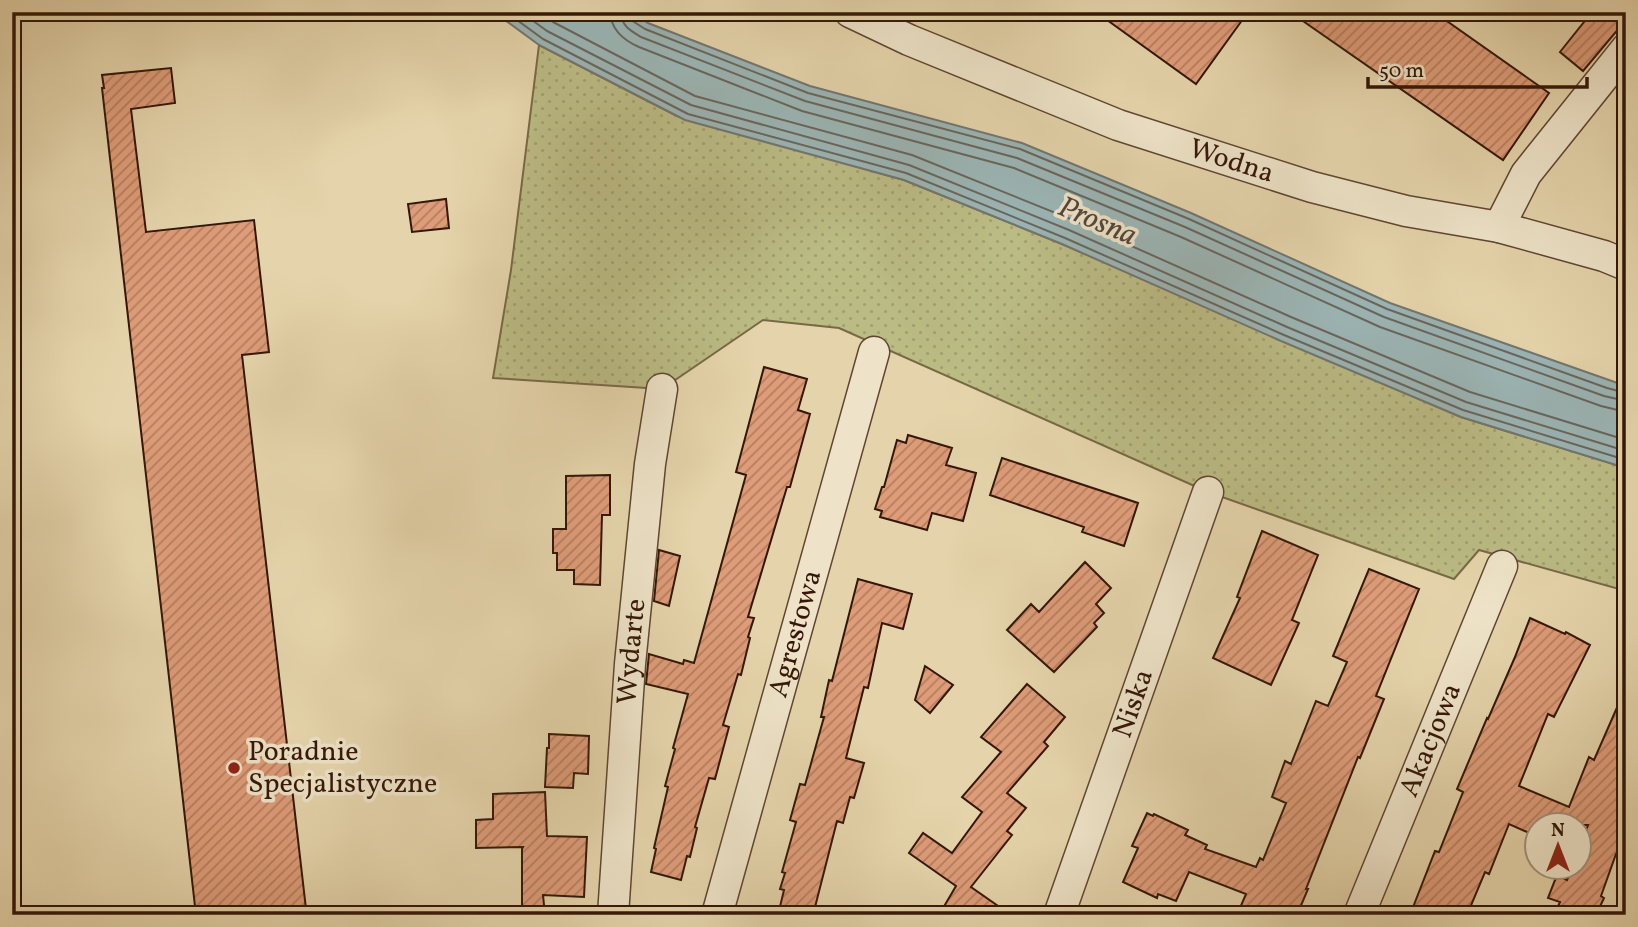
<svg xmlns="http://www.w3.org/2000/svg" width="1638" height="927" font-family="Vollkorn,serif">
<defs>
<pattern id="grass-dots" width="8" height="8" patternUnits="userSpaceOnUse" patternTransform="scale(1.75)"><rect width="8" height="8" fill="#bbbb84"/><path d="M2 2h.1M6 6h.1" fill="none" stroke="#a1a070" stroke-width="1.8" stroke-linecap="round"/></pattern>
<pattern id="building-hatch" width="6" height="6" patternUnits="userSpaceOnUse" patternTransform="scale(1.75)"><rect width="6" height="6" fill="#de9c78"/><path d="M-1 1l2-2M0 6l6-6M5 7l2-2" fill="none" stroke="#b57e60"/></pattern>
</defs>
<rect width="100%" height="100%" fill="#e5d4ab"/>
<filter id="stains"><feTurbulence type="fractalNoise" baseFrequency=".00286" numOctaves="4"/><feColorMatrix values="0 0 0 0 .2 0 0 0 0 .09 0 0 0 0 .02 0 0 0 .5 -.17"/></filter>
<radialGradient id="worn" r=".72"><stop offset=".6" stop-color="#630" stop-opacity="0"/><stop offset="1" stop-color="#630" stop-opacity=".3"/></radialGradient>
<path fill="url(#grass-dots)" stroke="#786946" stroke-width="2" d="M 539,45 L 677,116 L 904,180 L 1062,244 L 1461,417 L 1626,468 L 1626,591 L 1479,550 L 1454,579 L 1208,492 L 839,328 L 763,320 L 662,389 L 493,378 L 511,270 Z"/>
<path fill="#9bb5b5" stroke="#727670" stroke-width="2" d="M 494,12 L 632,12 L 648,23 L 810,86 L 1022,143 L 1191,213 L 1390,303 L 1626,386 L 1626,468 L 1461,417 L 1281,341 L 1062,244 L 904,180 L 685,120 L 539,45 Z"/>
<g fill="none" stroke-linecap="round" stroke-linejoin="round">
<path stroke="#68665e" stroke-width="2" d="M 506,12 L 543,39 L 688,114 L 906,173 L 1065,238 L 1284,335 L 1463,410 L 1626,460
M 521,12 L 547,31 L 691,105 L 909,165 L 1069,230 L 1287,327 L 1466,402 L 1626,451
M 539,12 L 553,22 L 695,96 L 912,155 L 1073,220 L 1291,317 L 1470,392 L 1626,440
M 610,12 C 611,30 623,40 639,47 L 802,111 L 1014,168 L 1181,237 L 1380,327 L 1601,406 L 1626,412
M 621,12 C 621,26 631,31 641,37 L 805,101 L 1017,158 L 1185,227 L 1384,317 L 1604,396 L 1626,401
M 629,12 L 631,20 L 645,29 L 808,93 L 1020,149 L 1189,219 L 1387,309 L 1607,388 L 1626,393"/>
</g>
<path fill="url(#building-hatch)" stroke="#341708" stroke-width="2" d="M 1096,12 L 1248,12 L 1196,84 Z
M 1290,12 L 1434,12 L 1549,93 L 1503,160 Z
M 1592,12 L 1626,12 L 1626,20 L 1583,71 L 1560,52 Z
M 171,68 L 175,103 L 131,109 L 146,232 L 254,220 L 269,352 L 242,355 L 306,909 L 259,915 L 196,915 L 102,88 L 104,88 L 102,75 Z
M 446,199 L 449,228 L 412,232 L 408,204 Z
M 764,367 L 807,379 L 798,410 L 810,414 L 790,487 L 787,487 L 748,617 L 754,618 L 748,637 L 750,638 L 741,675 L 738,674 L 723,725 L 729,727 L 715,779 L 709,778 L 695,827 L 697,828 L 690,857 L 687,856 L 681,880 L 651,872 L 656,849 L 654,848 L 668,787 L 665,786 L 675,749 L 673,748 L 688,694 L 646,684 L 649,654 L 683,664 L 684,660 L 694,663 L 746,475 L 736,472 Z
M 908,435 L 952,448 L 946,465 L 976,473 L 963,521 L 932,513 L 927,530 L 880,517 L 882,511 L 875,509 L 882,487 L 884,487 L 897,440 L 906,443 Z
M 1002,458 L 1138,503 L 1124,546 L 1082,532 L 1084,527 L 990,495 Z
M 610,475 L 610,515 L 602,515 L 600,585 L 574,584 L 574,570 L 557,570 L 557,553 L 553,553 L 553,529 L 566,529 L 566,476 Z
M 1262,531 L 1318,555 L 1292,620 L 1299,623 L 1271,685 L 1213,658 L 1240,598 L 1237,597 Z
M 659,550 L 680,556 L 669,606 L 654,601 Z
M 1085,562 L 1111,588 L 1096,604 L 1104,613 L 1094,623 L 1097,627 L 1054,672 L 1007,630 L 1031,604 L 1039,612 Z
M 1369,569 L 1419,589 L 1376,696 L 1384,699 L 1360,758 L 1358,757 L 1306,889 L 1308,889 L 1297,915 L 1237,915 L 1246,894 L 1189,872 L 1176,901 L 1158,894 L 1157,898 L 1123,882 L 1138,848 L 1132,846 L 1147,813 L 1153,816 L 1154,814 L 1188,830 L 1185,835 L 1207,845 L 1205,849 L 1256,867 L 1260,858 L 1263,860 L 1286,803 L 1272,797 L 1285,761 L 1291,764 L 1316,701 L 1328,706 L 1347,662 L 1333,656 Z
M 858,579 L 912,594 L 903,629 L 882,623 L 868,688 L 864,687 L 846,758 L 864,763 L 854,798 L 850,797 L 843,823 L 837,821 L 813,915 L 778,915 L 784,890 L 780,889 L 785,873 L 782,872 L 796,822 L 790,820 L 800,784 L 805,785 L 824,717 L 821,717 L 829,680 L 832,681 Z
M 1530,618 L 1565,634 L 1566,632 L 1590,645 L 1554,717 L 1548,714 L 1519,786 L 1569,807 L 1589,757 L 1594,760 L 1626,687 L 1626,839 L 1622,838 L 1619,855 L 1616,854 L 1601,896 L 1604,898 L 1596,915 L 1554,915 L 1560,902 L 1548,898 L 1557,875 L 1567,880 L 1572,867 L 1578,867 L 1578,851 L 1588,825 L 1536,825 L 1536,836 L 1509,824 L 1489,874 L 1485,872 L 1467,915 L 1410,915 L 1435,851 L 1439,852 L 1463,792 L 1457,789 L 1487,718 L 1488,719 L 1515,657 Z
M 925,666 L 953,685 L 930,713 L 915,700 Z
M 1027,684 L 1065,717 L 1044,742 L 1048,746 L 1007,793 L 1026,808 L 1007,831 L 1012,835 L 971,887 L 1011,915 L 939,915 L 956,886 L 909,853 L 923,833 L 952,853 L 982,812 L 962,797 L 1001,752 L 981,737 Z
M 549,734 L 589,736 L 588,774 L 574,773 L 573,788 L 545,787 L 547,748 L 549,748 Z
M 545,792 L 547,836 L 587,837 L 584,897 L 543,895 L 545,915 L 522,915 L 522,849 L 523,847 L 476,848 L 476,820 L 493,819 L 493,794 Z"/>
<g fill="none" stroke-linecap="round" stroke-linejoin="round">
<g stroke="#604631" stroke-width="33">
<g id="street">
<path id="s1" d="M 850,12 L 909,40 L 1118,125 L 1312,187 L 1406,211 L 1499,227 L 1604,256 L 1626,265"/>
<path d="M 1499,227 L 1526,174 L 1626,49"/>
<path id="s2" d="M 613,915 L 630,664 L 650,464 L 662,389"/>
<path id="s3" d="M 717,915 L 874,352"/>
<path id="s4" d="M 1059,915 L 1208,492"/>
<path id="s5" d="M 1359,915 L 1502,566"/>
</g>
</g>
<use href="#street" stroke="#eee3c8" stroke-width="30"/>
</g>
<circle fill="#8f2418" stroke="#eee3c8" stroke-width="2.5" cx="234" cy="768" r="7"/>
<g text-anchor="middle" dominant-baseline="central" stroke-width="7" stroke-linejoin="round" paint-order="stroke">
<g font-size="28" fill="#341708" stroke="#eee3c8">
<text stroke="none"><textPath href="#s1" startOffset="410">Wodna</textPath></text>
<text stroke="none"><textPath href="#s3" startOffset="292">Agrestowa</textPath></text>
<text stroke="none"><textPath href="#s2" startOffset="264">Wydarte</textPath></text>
<text stroke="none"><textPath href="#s4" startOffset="224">Niska</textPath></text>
<text stroke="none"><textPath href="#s5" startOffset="189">Akacjowa</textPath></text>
</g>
<g font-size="28" fill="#341708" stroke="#eee3c8" text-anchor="start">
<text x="248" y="752">Poradnie<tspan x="248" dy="32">Specjalistyczne</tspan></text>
</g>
<g font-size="30" font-style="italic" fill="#53463c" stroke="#eee3c8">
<text transform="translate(1097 222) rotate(23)">Prosna</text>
</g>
</g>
<rect width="1638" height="927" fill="none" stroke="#e5d4ab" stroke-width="42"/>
<rect x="14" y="14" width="1610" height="899" fill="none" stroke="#341708" stroke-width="3.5"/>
<rect x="21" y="21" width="1596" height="885" fill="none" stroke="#341708" stroke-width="2"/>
<g transform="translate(1558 846)"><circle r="33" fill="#eee3c8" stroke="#a4917b" stroke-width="2"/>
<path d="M0-5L12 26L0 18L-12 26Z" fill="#8f2418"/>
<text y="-10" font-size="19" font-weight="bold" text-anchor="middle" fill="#341708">N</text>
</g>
<path d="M1368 77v10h219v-10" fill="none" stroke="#341708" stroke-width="3.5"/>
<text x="1379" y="77" font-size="21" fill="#341708" stroke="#eee3c8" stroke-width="5" paint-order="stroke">50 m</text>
<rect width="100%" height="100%" filter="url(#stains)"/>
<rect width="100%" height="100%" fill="url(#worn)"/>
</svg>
